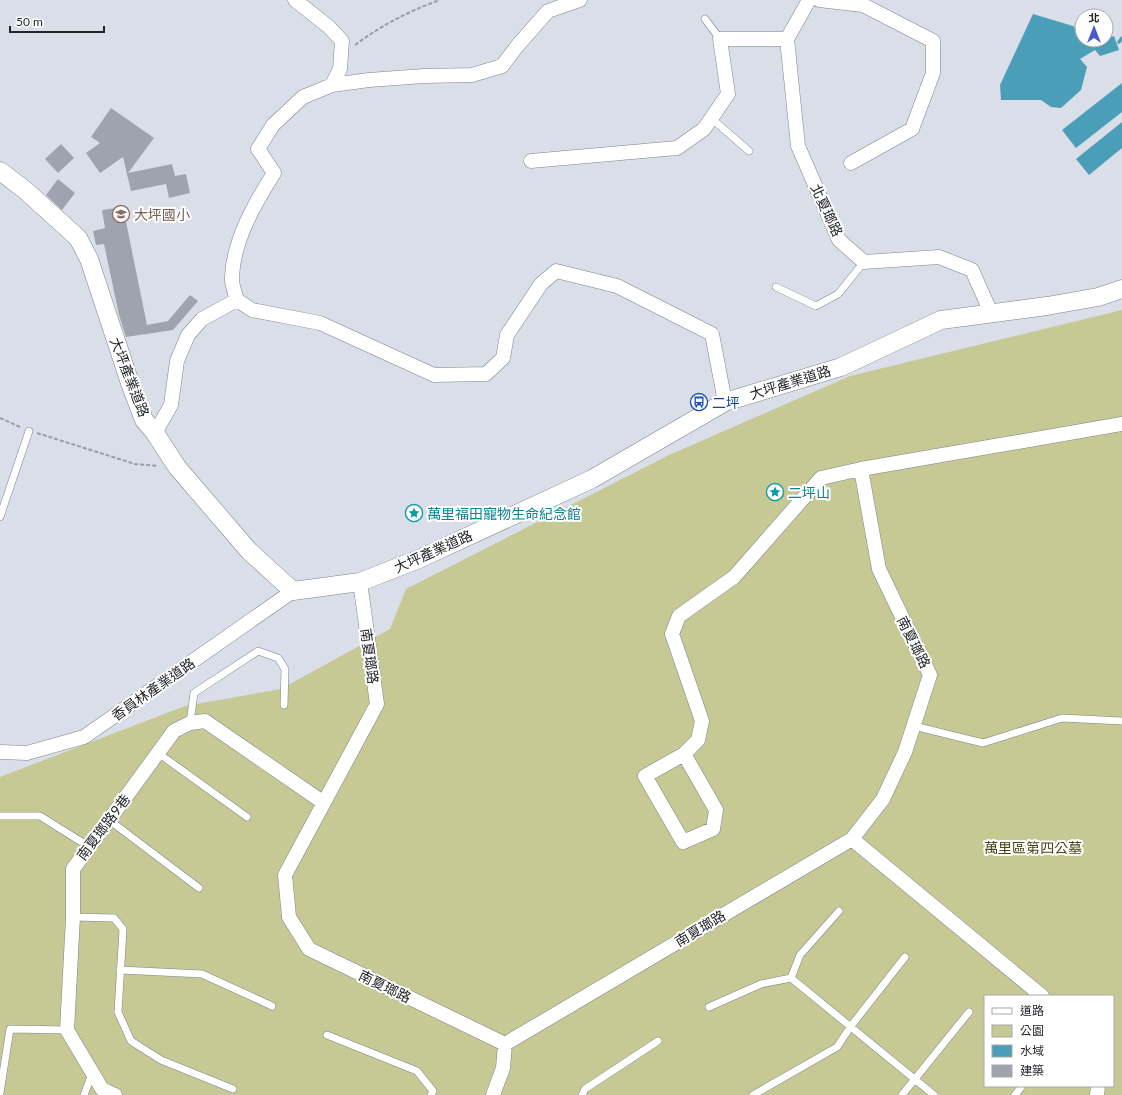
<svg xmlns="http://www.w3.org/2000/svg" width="1122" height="1095" font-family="Lato,'Noto Sans TC',sans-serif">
<rect width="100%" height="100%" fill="#d9dee9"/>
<path fill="#c6c993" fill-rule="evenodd" d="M 1122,310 L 1122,1095 L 0,1095 L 0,777 L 185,706 L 281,689 L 390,629 L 406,589 L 669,455 L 850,376 ZM 985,996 L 1113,996 L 1113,1086 L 985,1086 Z"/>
<path fill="#4b9eb7" d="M 1033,14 L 1073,26 L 1082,33 L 1082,40 L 1091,40 L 1093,42 L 1106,40 L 1106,38 L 1114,36 L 1119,50 L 1100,56 L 1095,50 L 1080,59 L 1087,67 L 1081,90 L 1061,108 L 1051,107 L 1041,100 L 1001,100 L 1000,85 Z
M 1122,83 L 1122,112 L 1076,148 L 1062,130 Z
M 1122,122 L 1122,148 L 1089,175 L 1076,159 Z"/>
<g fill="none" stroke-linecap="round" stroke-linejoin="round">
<path stroke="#4b9eb7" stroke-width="3.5" d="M 1119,42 L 1122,38"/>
</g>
<path fill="#9ea3ad" d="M 111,108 L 154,138 L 128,173 L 172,164 L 175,176 L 186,174 L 190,193 L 169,198 L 166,184 L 131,191 L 123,157 L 100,173 L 86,153 L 100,143 L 91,137 Z
M 61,144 L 74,158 L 58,173 L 45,159 Z
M 58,179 L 75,193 L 62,210 L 46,195 Z
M 123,207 L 147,325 L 168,321 L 190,295 L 198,301 L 173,330 L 126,337 L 119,315 L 104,244 L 96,245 L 93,231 L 105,228 L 102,210 Z"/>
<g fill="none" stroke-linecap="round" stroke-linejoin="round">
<g stroke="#7e838c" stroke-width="8">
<path id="service" d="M 705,19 L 720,39
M 711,118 L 749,151
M 776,287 L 816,306 L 838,294 L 864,262
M 0,517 L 29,431
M 190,723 L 194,693 L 258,651 L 278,658 L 285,669 L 284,705
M 914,726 L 983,743 L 1062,718 L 1122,721
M 158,753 L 247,817
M 0,816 L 40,816 L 88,846
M 109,820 L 199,888
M 73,917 L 114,918 L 123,929 L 118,1012 L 131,1041 L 161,1060 L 233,1089
M 120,970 L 202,974 L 272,1006
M 791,978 L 800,955 L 839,911
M 709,1007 L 761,984 L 791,978 L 934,1095
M 327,1035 L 417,1071 L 433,1091 L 431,1095
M 0,1093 L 10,1029 L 67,1030
M 84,1095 L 92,1074
M 582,1095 L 585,1089 L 658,1041
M 753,1095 L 837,1047 L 851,1026 L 905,957
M 902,1095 L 969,1012
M 1015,1095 L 1022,1086"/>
</g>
<g stroke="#7e838c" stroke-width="15">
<path id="minor" d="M 809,0 L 787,39 L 798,146 L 839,240 L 864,262 L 939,257 L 972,270 L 991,313
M 819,0 L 863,5 L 933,41 L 933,73 L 912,129 L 851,163
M 332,85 L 369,80 L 424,76 L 472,75 L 502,66 L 518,45 L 548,11 L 580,0
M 531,161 L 677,148 L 704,129 L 728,94 L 720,39 L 787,39
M 237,300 L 252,310 L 320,323 L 434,375 L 486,374 L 503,358 L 507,335 L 541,284 L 556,271 L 617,286 L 712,334 L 725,402
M 155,433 L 171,405 L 177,361 L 188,335 L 202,319 L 237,300 C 235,293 231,283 232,276 C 234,239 255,203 274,173 L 258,149 L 273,125 L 303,97 L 332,85 L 340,69 L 342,41 L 329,27 L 295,0
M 360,582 L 377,704 L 285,875 L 289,917 L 309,949 L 505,1044 L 852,839 L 883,799 L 905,752 L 930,675 L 879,569 L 861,469 L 1122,424
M 0,752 L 27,753 L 84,737 L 293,591
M 684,754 L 645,776 L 683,842 L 713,829 L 716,810 L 684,754 L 698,740 L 702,721 L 672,634 L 679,616 L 734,577 L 821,478 L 861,469
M 852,839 L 1042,996
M 115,1095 L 102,1089 L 67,1030 L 73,917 L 73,869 L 174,731 L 190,723 L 205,721 L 324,803
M 493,1095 L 503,1068 L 505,1044
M 1097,1095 L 1098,1086"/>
</g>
<g stroke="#7e838c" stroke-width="19">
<path id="tertiary" d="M 0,171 L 25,190 L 78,238 L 89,259 L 131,386 L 144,420 L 155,433 L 177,467 L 249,551 L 293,591 L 360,582 L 419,559 L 592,479 L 725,402 L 841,367 L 941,320 L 1047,306 L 1098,297 L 1122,289"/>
</g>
<path stroke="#989ca5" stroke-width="2" stroke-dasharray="4 2" stroke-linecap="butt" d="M 355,45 C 382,25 409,11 440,0
M 0,418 L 20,427
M 37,433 L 135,464 L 158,466"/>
<use href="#service" stroke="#fff" stroke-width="7"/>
<use href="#minor" stroke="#fff" stroke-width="14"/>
<use href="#tertiary" stroke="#fff" stroke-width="18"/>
</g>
<defs>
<g id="school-ring" transform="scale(0.9)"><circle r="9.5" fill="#fff" stroke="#8d6e63" stroke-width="1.5"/><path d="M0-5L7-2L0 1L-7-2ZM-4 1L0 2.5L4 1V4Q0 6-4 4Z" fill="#8d6e63"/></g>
<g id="bus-ring" transform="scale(0.9)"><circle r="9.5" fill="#fff" stroke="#1a4fb4" stroke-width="1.5"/><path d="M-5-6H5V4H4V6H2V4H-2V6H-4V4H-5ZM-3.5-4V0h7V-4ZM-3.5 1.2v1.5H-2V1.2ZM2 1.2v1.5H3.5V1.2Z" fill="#1a4fb4"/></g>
<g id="sight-ring" transform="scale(0.9)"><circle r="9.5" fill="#fff" stroke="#0f9aa8" stroke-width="1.5"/><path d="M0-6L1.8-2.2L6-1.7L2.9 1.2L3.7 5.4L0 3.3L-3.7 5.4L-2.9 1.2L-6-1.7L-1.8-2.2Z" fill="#0f9aa8"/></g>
</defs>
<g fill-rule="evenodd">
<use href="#school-ring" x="121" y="214"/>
<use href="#bus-ring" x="699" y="402"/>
<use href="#sight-ring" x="775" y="492"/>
<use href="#sight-ring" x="414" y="513"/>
</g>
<g text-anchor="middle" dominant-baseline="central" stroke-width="4" stroke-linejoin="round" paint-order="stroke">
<g font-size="14" fill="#232529" stroke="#fff">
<text transform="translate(827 210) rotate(65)">北夏瑯路</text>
<text transform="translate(130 377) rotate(69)">大坪產業道路</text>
<text transform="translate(790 382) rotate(-17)">大坪產業道路</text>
<text transform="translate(433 551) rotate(-24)">大坪產業道路</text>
<text transform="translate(914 642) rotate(63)">南夏瑯路</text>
<text transform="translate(370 656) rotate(82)">南夏瑯路</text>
<text transform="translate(153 689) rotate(-35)">香員林產業道路</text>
<text transform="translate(103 827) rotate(-53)">南夏瑯路9巷</text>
<text transform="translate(700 928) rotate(-31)">南夏瑯路</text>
<text transform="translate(385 986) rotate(26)">南夏瑯路</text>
</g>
<g font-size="14" fill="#785e54" stroke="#fff" text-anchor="start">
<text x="134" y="214">大坪國小</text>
</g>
<g font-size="14" fill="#164399" stroke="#fff" text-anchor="start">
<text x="712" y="402">二坪</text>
</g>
<g font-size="14" fill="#0d838f" stroke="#fff" text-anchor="start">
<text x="788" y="492">二坪山</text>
<text x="427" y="513">萬里福田寵物生命紀念館</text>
</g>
<g font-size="14" fill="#454714" stroke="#fff">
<text x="1033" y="847">萬里區第四公墓</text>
</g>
</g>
<rect x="984" y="995" width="130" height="92" fill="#ffffff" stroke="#a7a8a9"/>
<rect x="992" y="1008" width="20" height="6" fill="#ffffff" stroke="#a7a8a9"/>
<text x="1020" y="1015" font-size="12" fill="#232529">道路</text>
<rect x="992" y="1025" width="20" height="12" fill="#c6c993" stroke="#a7a8a9"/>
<text x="1020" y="1035" font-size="12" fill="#232529">公園</text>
<rect x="992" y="1045" width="20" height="12" fill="#4b9eb7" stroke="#a7a8a9"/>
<text x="1020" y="1055" font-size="12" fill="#232529">水域</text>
<rect x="992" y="1065" width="20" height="12" fill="#9ea3ad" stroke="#a7a8a9"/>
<text x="1020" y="1075" font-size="12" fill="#232529">建築</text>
<g transform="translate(1094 28)"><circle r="19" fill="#ffffff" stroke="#a7a8a9"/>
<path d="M0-3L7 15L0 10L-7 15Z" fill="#4b59ce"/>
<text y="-6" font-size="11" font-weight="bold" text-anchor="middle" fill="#232529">北</text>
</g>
<path d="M10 26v6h94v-6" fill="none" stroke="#232529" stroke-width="2"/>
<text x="16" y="26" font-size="12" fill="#232529" stroke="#ffffff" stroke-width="3" paint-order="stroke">50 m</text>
</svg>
